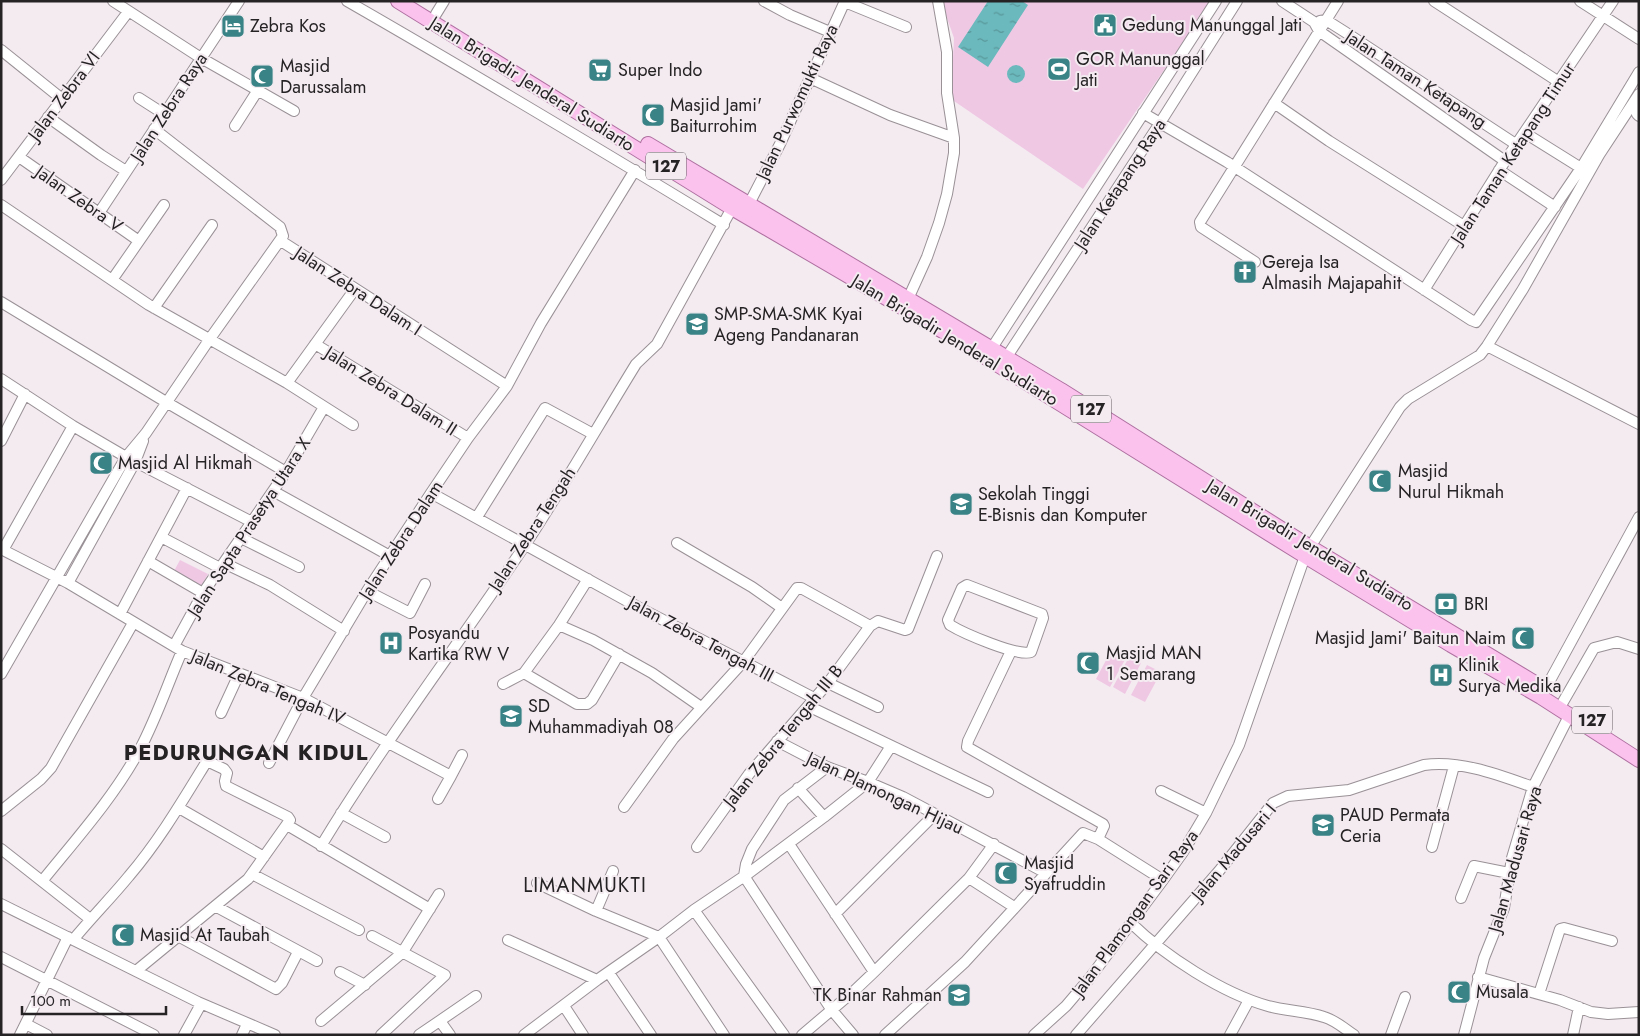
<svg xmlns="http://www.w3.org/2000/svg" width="1640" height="1036" font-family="Jost,sans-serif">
<defs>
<pattern id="water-ripples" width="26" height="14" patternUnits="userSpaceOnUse" patternTransform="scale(1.25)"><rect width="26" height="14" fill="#6bb9bd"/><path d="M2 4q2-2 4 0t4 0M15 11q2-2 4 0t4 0" fill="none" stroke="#589699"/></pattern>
</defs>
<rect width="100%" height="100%" fill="#f4ebf1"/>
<path fill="#efc8e4" d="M 941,1 L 1211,1 L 1083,189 L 951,99 L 954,38 Z
M 180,560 L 208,574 L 201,586 L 174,571 Z
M 1112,649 L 1127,656 L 1110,687 L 1096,679 Z
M 1129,657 L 1141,663 L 1125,694 L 1113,687 Z
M 1147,665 L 1161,672 L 1145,702 L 1131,695 Z"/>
<path fill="url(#water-ripples)" d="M 988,1 L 1022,1 L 1028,5 L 988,67 L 958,47 Z
M1007 74a9 9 0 1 1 18 0a9 9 0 1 1-18 0Z"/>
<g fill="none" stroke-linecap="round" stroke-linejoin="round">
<g stroke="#999196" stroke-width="12">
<path id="minor" d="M 113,1 L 201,58 L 294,111
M 347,1 C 474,74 599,149 724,225
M 764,1 L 790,15 L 830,32
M 1282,1 L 1314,22 L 1319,31 L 1329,38 L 1505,161
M 1434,1 L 1559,82
M 1580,1 L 1639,39
M 845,2 L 906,27
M 436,14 L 444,1
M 1320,21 L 1326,20 L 1345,32 L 1517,145
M 1,50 L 62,99
M 810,78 L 890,115 L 954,138
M 139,98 L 164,114
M 1274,103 L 1329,141 L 1464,226
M 1639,109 L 1637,114 L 1639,116
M 1143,113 L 1227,162 L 1471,320 L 1476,322 L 1581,168 L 1639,72
M 48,117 L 101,155 L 126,171
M 235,126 L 258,90
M 1525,133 L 1581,168
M 19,157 L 139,241
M 1499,170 L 1555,207
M 1,180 L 128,12
M 749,204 L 780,144 L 845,1
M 1,205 L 149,305 L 287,383 L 353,425
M 99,213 L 239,1
M 281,241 L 507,386
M 1255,262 L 1201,227 L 1200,222 L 1338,1
M 112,280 L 164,205
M 1424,290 L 1505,161 L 1613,1
M 908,299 L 927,257 L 939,223 L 947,194 L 954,153 L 954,138 L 947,93 L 947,52 L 938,1
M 1,302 L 166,402 L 286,472
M 154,308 L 212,225
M 315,344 L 468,438
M 1487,346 L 1639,424
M 988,354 L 1216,1
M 1004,361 L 1160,123 L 1237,1
M 1,379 L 73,426 L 126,457 L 252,522
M 287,383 L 355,289
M 1,441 L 25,394
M 273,491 L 390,556
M 431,493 L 638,607 L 814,698
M 477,517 L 545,408 L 593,434
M 161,537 L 220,568
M 241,538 L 299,567
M 677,543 L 752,587 L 782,608
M 1310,547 L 1400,407 L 1408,399 L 1480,355 L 1487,346 L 1523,289 L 1599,155 L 1639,94
M 1,549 L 68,583 L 182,651 L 303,698 L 451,776 L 438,799
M 3,550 L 73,426
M 148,561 L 203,593
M 224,563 L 270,585 L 344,631
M 68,583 L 135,462 L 143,441
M 967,585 L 1042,614 L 1043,618 L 1031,652 C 1018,657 963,633 950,625 L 948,620 L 962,588 Z
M 367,591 L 410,613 L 425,584
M 120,614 L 187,488
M 559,625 L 593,640 L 652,673 L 701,707
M 174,646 L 203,593 L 286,472 L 324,407
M 1011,651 L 968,741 L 967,747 L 1103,824 L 1104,826 L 1098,839
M 524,673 L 577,704 L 587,704 L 592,700 L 619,654
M 1,674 L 126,457 L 146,433 L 209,340 L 283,236 L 280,227 L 154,129
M 828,683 L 878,707
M 503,684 L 524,673 L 559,625 L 588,579
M 1541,697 L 1639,517
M 1563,702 L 1594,648 L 1617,642 L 1639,649
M 808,706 L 988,792
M 221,713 L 239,674
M 777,741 L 827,767 L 868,782 L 903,797 L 1046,873
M 269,763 L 303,698 L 367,591 L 431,493 L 468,438 L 507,386 L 541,323 L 635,170
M 827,767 L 784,800 L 752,849 L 746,864 L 744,876 L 831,1009 L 853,1035
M 451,776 L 462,755
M 798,788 L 824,817
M 1161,791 L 1206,813
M 624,807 L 673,739 L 744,661 L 797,588 L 801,588 L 870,626
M 179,808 L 264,857
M 1,811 L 41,779 L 51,768 L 133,623
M 341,813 L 385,837
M 287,825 L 430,909
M 789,844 L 874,972
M 321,846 C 384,742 458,645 525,545 C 564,486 599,424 636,364 L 657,344 L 732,208
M 697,847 L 749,774 L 828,683 L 870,626 L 878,621 L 905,630 L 908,629 L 937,556
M 1432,847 L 1454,766
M 1,849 L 90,919
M 252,874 L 359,930
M 969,878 L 1014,907
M 43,880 C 77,838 114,797 140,749 C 157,717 168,683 182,651
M 537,883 L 596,911 L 659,937
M 1461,898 L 1474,866 L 1509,873
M 1,904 L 198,1002 L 275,1035
M 215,906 L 317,961
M 694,910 L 784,1035
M 596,911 L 613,871
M 835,914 L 934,815
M 1131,923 C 1165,956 1222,993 1268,1006 C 1286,1011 1306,1011 1324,1017 C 1335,1020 1345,1029 1354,1035
M 178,936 L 276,989 L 282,983 L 298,952
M 372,936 L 445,975 L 381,1035
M 659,937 L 724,1035
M 73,940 C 91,918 111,898 129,876 C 159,841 183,800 207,761 L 224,769 L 227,773 L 225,781 L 226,786 L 288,817 L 290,820 L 248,879 L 136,971
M 508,940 L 597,980
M 1,957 L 154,1035
M 340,972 L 365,985
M 609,973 L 651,1035
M 1478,977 L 1560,1000 L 1591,1012 L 1608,1014 L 1639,1012
M 1539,994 L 1560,929 L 1564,928 L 1612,941
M 564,1006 L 583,1035
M 321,1021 L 402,953 L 439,894
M 440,1021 L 450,1035
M 26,1024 L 47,1035
M 20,1035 L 68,937
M 184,1035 L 201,1004
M 242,1035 L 247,1024
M 419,1035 L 476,996
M 524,1035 L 597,980 L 659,937 L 694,910 L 749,873 L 824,817 L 868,782 L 891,746
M 802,1035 L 854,991 L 874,972 L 969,878 L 994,844
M 885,1035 L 965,962 L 1083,833 L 1098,839 L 1163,880
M 1034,1035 L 1066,1006 L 1089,979 L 1163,880 L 1183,852 L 1206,813 L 1239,745 L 1305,556
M 1076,1035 L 1219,871 L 1273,803 L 1288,796 L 1349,790 L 1424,765 C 1461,760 1499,775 1533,787
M 1230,1035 L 1249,1000
M 1391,1035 L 1405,997
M 1464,1035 L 1484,958 L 1504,908 L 1512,858 L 1533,787 L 1569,716
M 1573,1035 L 1579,1007"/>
</g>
<g stroke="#af70a0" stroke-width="16">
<path id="major" d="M 398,1 L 732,208 L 953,337 L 1305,556 L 1451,645 L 1541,697 L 1639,760
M 648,144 L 1061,390 L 1310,547 L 1535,683"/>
</g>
<use href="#minor" stroke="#fff" stroke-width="10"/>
<use href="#major" stroke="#fbc2ee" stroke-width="14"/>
</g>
<defs>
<g id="civic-square" transform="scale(1.25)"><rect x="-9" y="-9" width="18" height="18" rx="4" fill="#398285" stroke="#f4ebf1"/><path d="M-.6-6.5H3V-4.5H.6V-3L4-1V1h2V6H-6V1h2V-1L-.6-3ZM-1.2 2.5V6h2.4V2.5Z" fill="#fff"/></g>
<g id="hotel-square" transform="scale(1.25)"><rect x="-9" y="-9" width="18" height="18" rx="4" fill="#398285" stroke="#f4ebf1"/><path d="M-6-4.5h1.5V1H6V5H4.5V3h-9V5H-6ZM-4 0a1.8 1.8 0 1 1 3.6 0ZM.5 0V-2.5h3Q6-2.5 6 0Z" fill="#fff"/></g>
<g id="stadium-square" transform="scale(1.25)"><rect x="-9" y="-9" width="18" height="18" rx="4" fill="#398285" stroke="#f4ebf1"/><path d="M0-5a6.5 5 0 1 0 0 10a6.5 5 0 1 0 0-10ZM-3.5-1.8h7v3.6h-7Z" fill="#fff"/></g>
<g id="supermarket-square" transform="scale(1.25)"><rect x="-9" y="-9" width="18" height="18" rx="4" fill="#398285" stroke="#f4ebf1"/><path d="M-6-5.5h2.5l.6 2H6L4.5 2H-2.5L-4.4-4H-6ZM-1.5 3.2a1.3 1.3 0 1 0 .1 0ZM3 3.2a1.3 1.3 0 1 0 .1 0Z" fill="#fff"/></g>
<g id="mosque-square" transform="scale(1.25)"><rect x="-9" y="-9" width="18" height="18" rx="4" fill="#398285" stroke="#f4ebf1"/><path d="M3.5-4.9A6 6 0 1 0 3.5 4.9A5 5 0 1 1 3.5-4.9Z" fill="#fff"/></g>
<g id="church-square" transform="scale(1.25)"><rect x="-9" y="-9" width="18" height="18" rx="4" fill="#398285" stroke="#f4ebf1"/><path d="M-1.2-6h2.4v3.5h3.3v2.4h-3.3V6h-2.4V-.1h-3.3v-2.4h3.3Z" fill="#fff"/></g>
<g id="school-square" transform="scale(1.25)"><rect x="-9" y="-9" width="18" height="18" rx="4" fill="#398285" stroke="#f4ebf1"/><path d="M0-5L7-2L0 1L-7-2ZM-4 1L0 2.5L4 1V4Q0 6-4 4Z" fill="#fff"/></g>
<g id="university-square" transform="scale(1.25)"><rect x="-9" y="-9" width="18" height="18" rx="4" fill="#398285" stroke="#f4ebf1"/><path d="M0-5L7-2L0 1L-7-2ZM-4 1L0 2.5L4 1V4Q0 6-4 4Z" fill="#fff"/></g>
<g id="bank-square" transform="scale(1.25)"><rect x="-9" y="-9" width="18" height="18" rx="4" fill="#398285" stroke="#f4ebf1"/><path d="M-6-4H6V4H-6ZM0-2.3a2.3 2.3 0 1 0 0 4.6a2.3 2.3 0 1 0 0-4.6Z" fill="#fff"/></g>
<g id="hospital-square" transform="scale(1.25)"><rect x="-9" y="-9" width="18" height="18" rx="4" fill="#398285" stroke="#f4ebf1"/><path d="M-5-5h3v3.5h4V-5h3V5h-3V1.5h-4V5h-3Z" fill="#fff"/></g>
</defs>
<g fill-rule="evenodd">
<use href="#civic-square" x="1105" y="25"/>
<use href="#hotel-square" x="233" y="26"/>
<use href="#stadium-square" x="1059" y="69"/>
<use href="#supermarket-square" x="600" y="70"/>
<use href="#mosque-square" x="262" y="76"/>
<use href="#mosque-square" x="653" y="115"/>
<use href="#church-square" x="1245" y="272"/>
<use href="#school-square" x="697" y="324"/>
<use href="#mosque-square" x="101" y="463"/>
<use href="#mosque-square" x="1380" y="481"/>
<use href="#university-square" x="961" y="504"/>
<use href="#bank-square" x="1446" y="604"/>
<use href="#mosque-square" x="1523" y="638"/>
<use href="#hospital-square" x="391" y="643"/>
<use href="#mosque-square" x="1088" y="663"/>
<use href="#hospital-square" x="1441" y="675"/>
<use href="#school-square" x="511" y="716"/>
<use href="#school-square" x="1323" y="825"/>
<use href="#mosque-square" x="1006" y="873"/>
<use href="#mosque-square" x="123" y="935"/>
<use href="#mosque-square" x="1459" y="992"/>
<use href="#school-square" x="959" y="995"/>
</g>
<g text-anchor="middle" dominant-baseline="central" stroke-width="4" stroke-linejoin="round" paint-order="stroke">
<g fill="#f4ebf1" stroke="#645f62" stroke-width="1">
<rect x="646" y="152.5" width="40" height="27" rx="4"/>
<rect x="1071" y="395.5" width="40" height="27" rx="4"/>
<rect x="1572" y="706.5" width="40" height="27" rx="4"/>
</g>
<g font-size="16" font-weight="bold" fill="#262325">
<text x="666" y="166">127</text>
<text x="1091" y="409">127</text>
<text x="1592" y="720">127</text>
</g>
<g font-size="18" fill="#262325" stroke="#f4ebf1" text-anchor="start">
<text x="1122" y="25">Gedung Manunggal Jati</text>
<text x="250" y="26">Zebra Kos</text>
<text x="1076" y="59">GOR Manunggal<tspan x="1076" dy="21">Jati</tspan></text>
<text x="280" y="66">Masjid<tspan x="280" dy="21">Darussalam</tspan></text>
<text x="618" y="70">Super Indo</text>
<text x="670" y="105">Masjid Jami'<tspan x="670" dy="21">Baiturrohim</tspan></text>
<text x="1262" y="262">Gereja Isa<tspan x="1262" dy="21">Almasih Majapahit</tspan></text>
<text x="714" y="314">SMP-SMA-SMK Kyai<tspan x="714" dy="21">Ageng Pandanaran</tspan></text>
<text x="118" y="463">Masjid Al Hikmah</text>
<text x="1398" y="471">Masjid<tspan x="1398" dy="21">Nurul Hikmah</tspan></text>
<text x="978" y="494">Sekolah Tinggi<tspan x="978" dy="21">E-Bisnis dan Komputer</tspan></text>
<text x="1464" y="604">BRI</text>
<text x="408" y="633">Posyandu<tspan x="408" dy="21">Kartika RW V</tspan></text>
<text x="1506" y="638" text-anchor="end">Masjid Jami' Baitun Naim</text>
<text x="1106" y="653">Masjid MAN<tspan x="1106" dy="21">1 Semarang</tspan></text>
<text x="1458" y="665">Klinik<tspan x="1458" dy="21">Surya Medika</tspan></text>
<text x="528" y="706">SD<tspan x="528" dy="21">Muhammadiyah 08</tspan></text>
<text x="1340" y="815">PAUD Permata<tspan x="1340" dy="21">Ceria</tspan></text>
<text x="1024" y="863">Masjid<tspan x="1024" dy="21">Syafruddin</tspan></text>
<text x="140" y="935">Masjid At Taubah</text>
<text x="1476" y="992">Musala</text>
<text x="942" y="995" text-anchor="end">TK Binar Rahman</text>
</g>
<g font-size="18" fill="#262325" stroke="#f4ebf1">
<text transform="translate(1416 79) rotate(33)">Jalan Taman Ketapang</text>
<text transform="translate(532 84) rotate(32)">Jalan Brigadir Jenderal Sudiarto</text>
<text transform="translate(64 96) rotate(-53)">Jalan Zebra VI</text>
<text transform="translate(797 102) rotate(-65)">Jalan Purwomukti Raya</text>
<text transform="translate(169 107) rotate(-57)">Jalan Zebra Raya</text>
<text transform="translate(1513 153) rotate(-57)">Jalan Taman Ketapang Timur</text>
<text transform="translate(1120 184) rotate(-57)">Jalan Ketapang Raya</text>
<text transform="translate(79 199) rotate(35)">Jalan Zebra V</text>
<text transform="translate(358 291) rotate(33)">Jalan Zebra Dalam I</text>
<text transform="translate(955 340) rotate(31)">Jalan Brigadir Jenderal Sudiarto</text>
<text transform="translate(391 391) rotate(32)">Jalan Zebra Dalam II</text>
<text transform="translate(249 527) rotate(-57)">Jalan Sapta Prasetya Utara X</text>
<text transform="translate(532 529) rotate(-57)">Jalan Zebra Tengah</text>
<text transform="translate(401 540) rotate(-57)">Jalan Zebra Dalam</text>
<text transform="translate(1310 545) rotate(31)">Jalan Brigadir Jenderal Sudiarto</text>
<text transform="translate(701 639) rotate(28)">Jalan Zebra Tengah III</text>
<text transform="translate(268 687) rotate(23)">Jalan Zebra Tengah IV</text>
<text transform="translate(783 736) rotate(-51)">Jalan Zebra Tengah III B</text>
<text transform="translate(885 793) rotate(25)">Jalan Plamongan Hijau</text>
<text transform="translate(1234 852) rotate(-50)">Jalan Madusari I</text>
<text transform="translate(1515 859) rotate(-74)">Jalan Madusari Raya</text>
<text transform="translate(1135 913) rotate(-54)">Jalan Plamongan Sari Raya</text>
</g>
<g font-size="20" letter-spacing="1" fill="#262325" stroke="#f4ebf1">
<text x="585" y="885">LIMANMUKTI</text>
</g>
<g font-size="22" font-weight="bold" letter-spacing="1" fill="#262325" stroke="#f4ebf1">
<text x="246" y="752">PEDURUNGAN KIDUL</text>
</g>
</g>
<rect width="1640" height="1036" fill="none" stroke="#262325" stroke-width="5"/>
<path d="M22 1006v8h144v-8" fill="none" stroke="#262325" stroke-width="2.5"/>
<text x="30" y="1006" font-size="15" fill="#262325" stroke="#f4ebf1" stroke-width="4" paint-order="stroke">100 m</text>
</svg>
